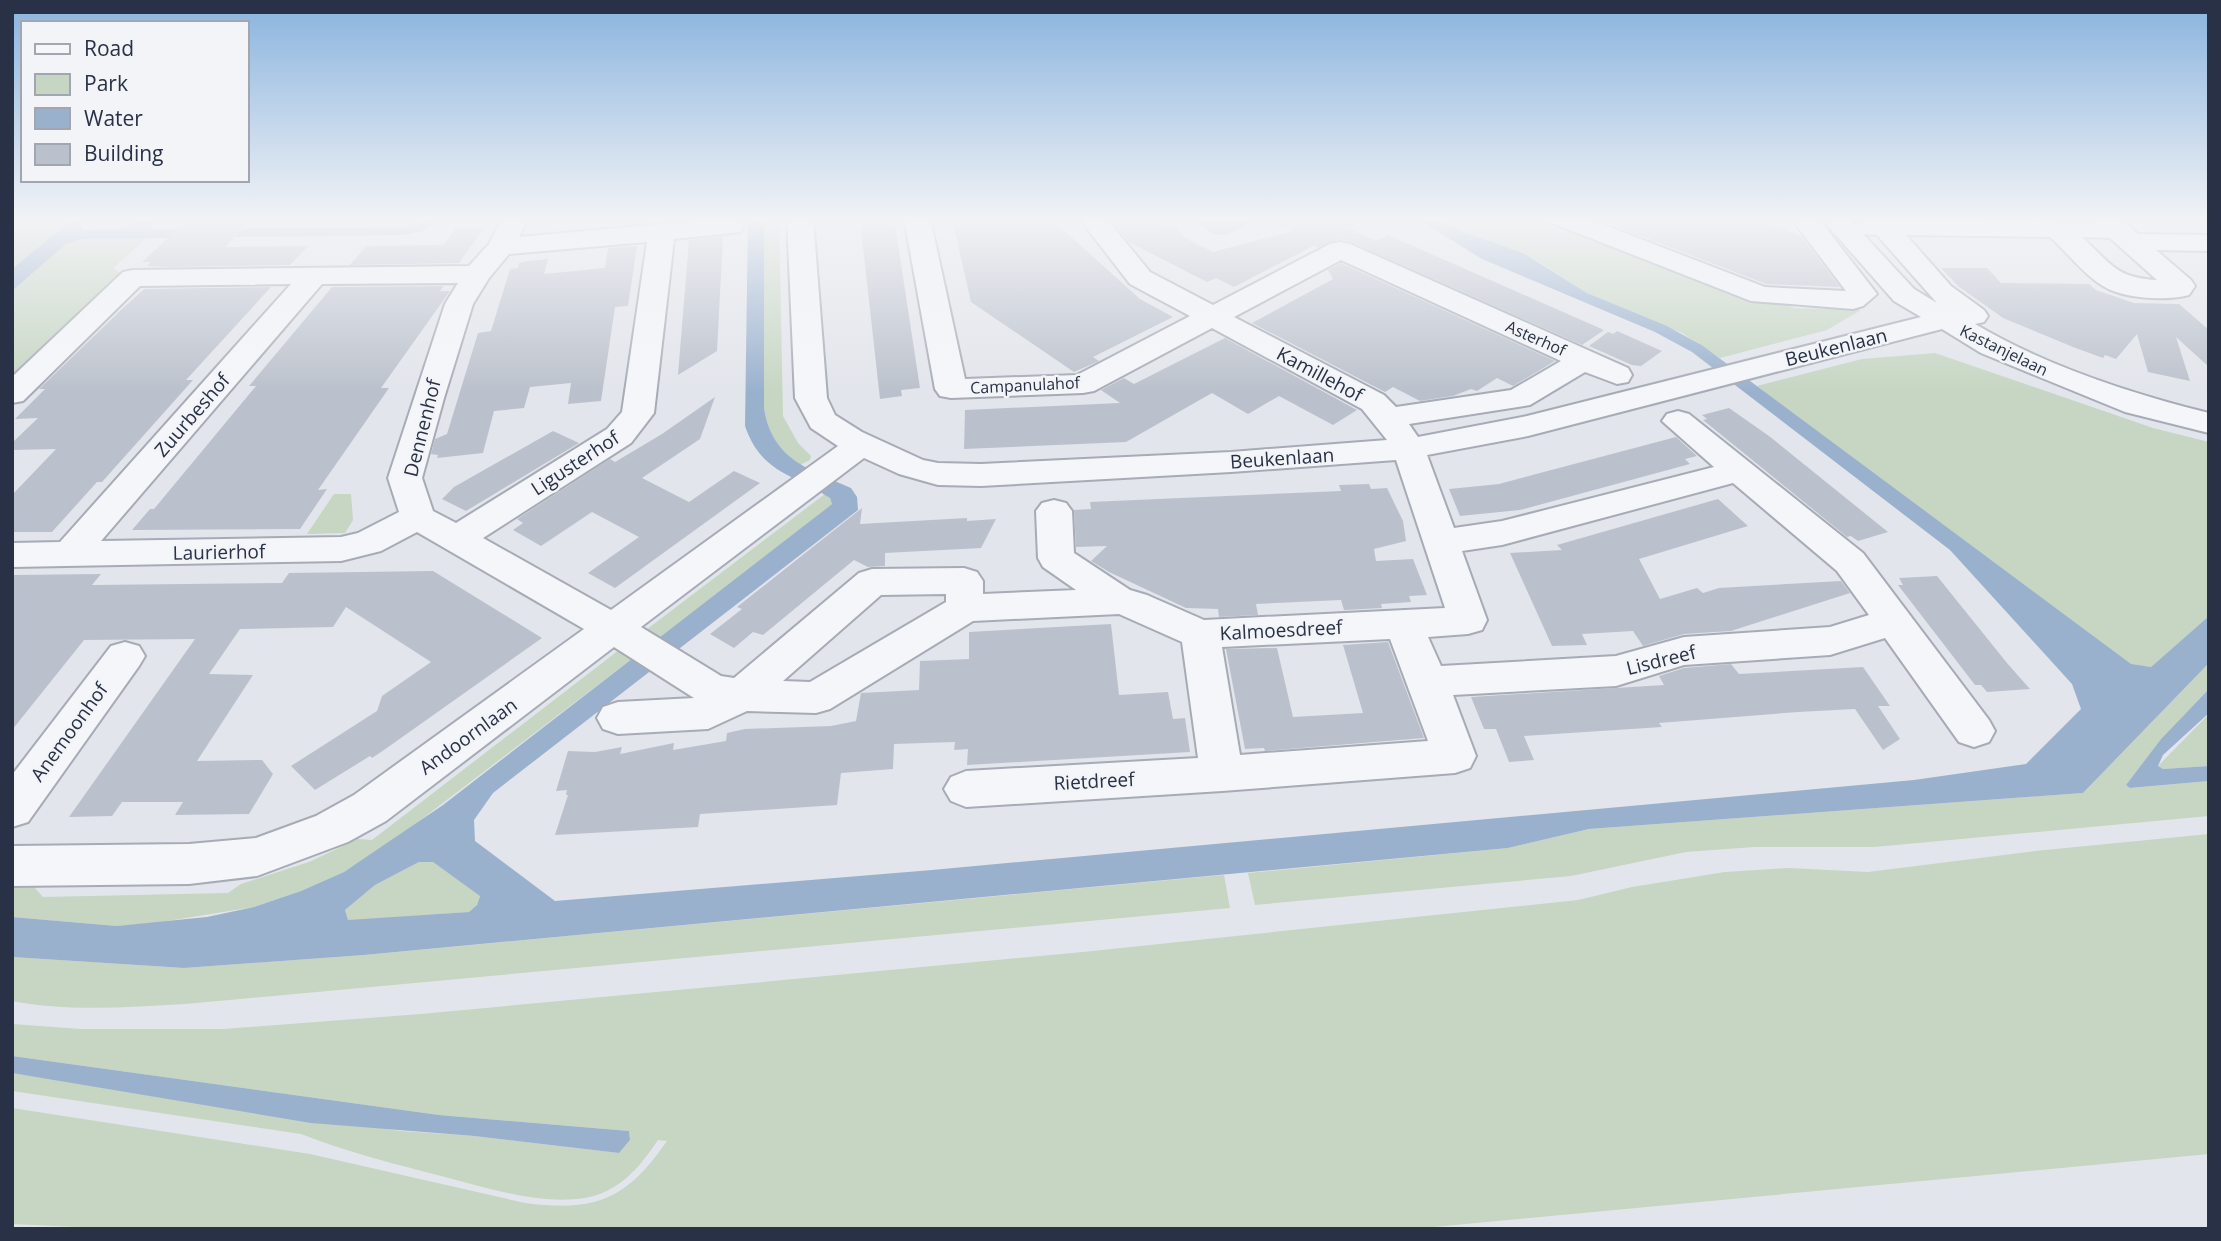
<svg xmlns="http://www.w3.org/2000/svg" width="2221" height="1241" font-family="'Open Sans',sans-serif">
<rect width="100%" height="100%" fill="#e2e5eb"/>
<path fill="#c6d6c2" d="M 12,218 L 74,218 L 12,269 Z
M 764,218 L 779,218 L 783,416 L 798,443 L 811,456 L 810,460 L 800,465 C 778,452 768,433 764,408 Z
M 1436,218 L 1552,218 L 1597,237 L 1601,242 L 1692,278 L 1695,276 L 1795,308 L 1861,310 L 1827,330 L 1720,358 L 1682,333 L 1587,293 L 1535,259 L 1461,231 Z
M 136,237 L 148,237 L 113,268 L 122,274 L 12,375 L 12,291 L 66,244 L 80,239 Z
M 1935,353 L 2153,428 L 2209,442 L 2209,616 L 2151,667 L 2131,665 L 1786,410 L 1757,386 L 1862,359 Z
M 334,494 L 351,494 L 353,520 L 345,533 L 307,534 Z
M 825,494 L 830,498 L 832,504 L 827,508 L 662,638 L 642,633 Z
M 619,650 L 633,658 L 393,841 L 344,872 L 301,891 L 254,907 L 155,923 L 117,926 L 12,917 L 12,888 L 34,887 L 43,897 L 228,893 L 241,884 L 309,862 L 358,839 L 372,840 Z
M 2209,663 L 2209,689 L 2161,739 L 2126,785 L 2131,788 L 2209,781 L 2209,816 L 1874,847 L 1754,847 L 1686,852 L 1571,876 L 1255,905 L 1248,873 L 1508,848 L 1589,829 L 2083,793 Z
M 2209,714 L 2209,766 L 2163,769 L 2158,766 Z
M 2209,834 L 2209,1154 L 1413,1229 L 119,1229 L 12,1224 L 12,1108 L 310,1154 L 525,1203 C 596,1212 626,1200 667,1141 L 658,1140 C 640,1167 619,1192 585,1198 C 541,1205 491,1189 449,1178 C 399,1165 349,1153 301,1134 L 12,1091 L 12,1073 L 401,1131 L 474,1136 L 619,1153 L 630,1140 L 629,1131 L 439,1115 L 12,1056 L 12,1024 L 81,1029 L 223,1029 L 421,1014 L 1083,952 L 1578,900 L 1632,887 L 1725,872 L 1789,868 L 1868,872 L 2035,851 Z
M 419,862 L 433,862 L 480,895 L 477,905 L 469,912 L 348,921 L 345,910 L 375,885 Z
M 1224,875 L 1230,908 L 185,1004 C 129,1007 68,1012 12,1001 L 12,957 L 184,968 L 364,955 Z"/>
<path fill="#9ab1ce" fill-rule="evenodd" d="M 74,218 L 87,218 L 81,227 L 85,230 L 116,229 L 132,225 L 141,218 L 158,218 L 150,226 L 156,229 L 402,227 L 413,225 L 421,218 L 438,218 L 423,231 L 403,235 L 80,239 L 66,244 L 12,291 L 12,269 Z
M 748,218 L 764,218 L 764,408 C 772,460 809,469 851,488 L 857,497 L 858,510 L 493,793 L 474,820 L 475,841 L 555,901 L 932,870 L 1914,780 L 2026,764 L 2081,709 L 2072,684 L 1950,550 L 1692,352 L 1655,332 L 1482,259 L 1416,218 L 1436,218 L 1461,231 L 1525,254 L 1587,293 L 1667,326 L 1703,346 L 2131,664 L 2151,667 L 2209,616 L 2209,663 L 2083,793 L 1589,829 L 1508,848 L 364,955 L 184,968 L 12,957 L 12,917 L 117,926 L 207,917 L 254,907 L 301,891 L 344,872 L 443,805 L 827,508 L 832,504 L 830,498 C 793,474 761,473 745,426 ZM 419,862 L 433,862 L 480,896 L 477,905 L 469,912 L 348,920 L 345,910 L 375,885 Z
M 1194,218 L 1260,218 C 1229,233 1220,247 1194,218 Z
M 2209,689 L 2209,713 L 2163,755 L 2158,766 L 2163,769 L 2209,766 L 2209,781 L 2130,788 L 2126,785 L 2161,739 Z
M 12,1056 L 439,1115 L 629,1131 L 630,1140 L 619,1153 L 474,1136 L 311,1123 L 12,1073 Z"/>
<path fill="#bbc1cc" d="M 190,218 L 254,218 L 225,247 L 308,246 L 290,265 L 167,267 L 147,266 L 151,262 L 142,262 Z
M 894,218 L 920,388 L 901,390 L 902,396 L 880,399 L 860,220 Z
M 952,218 L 1050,218 L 1140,299 L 1173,317 L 1093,357 L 1099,361 L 1074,372 L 971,302 Z
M 1110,218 L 1162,218 L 1167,225 L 1173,224 L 1185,238 L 1213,252 L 1293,231 L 1266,218 L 1326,218 L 1332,221 L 1354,218 L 1357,224 L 1348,228 L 1376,241 L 1388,235 L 1604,330 L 1582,345 L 1351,242 L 1341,239 L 1317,248 L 1315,245 L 1234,287 L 1216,278 L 1207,282 L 1129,242 Z
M 1594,218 L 1752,218 L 1801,236 L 1840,287 L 1766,284 Z
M 457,227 L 485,227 L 459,263 L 350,265 L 366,246 L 443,245 Z
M 723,236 L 717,351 L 678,375 L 689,240 Z
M 637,246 L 628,306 L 615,307 L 601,401 L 568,404 L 571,383 L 530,387 L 524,408 L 494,411 L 483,453 L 437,458 L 438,455 L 431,454 L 435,439 L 447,434 L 478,333 L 491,331 L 510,269 L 518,268 L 519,263 L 527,261 L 548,259 L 544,274 L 605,268 L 608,248 Z
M 1341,263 L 1555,361 L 1513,386 L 1497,378 L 1477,391 L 1471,389 L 1453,396 L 1420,401 L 1393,387 L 1385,392 L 1252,323 L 1333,279 L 1328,270 Z
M 1941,268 L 1987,268 L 2001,283 L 2089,284 L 2096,290 L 2134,303 L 2179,304 L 2209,330 L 2209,367 L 2176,337 L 2190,381 L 2148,372 L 2137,334 L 2116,359 L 2105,355 L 2103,358 L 2073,347 L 2003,318 L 1958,286 Z
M 444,286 L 440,291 L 450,291 L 381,388 L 389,388 L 318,490 L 327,489 L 300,529 L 132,530 L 150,509 L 154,509 L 256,386 L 249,386 L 332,287 Z
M 271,287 L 186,380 L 193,380 L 102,482 L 97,482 L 52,532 L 12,532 L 12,495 L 56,449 L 12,450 L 12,443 L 38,418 L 15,419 L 45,389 L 39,389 L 121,310 L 144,289 Z
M 1617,331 L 1662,351 L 1641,366 L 1632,365 L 1589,346 L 1608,332 L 1613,334 Z
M 1225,338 L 1357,410 L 1333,425 L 1279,396 L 1248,414 L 1212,393 L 1126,442 L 964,449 L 965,410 L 1120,403 L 1101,390 L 1124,378 L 1134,384 Z
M 715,397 L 700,439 L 642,478 L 689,502 L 734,471 L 760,483 L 615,588 L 588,573 L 639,537 L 592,512 L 541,546 L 513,530 L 523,523 L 517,519 L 610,459 L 615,462 L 662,434 Z
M 1729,408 L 1769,436 L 1888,532 L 1858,541 L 1851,536 L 1847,537 L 1703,420 L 1707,419 L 1702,415 Z
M 553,431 L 579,443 L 466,511 L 442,499 L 454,487 Z
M 1676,437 L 1697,456 L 1685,459 L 1690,464 L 1520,510 L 1460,516 L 1449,489 L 1499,484 Z
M 1369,484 L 1371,489 L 1387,488 L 1403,521 L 1406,541 L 1374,549 L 1376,561 L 1413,559 L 1427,595 L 1409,596 L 1411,602 L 1381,604 L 1382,608 L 1346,610 L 1344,610 L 1341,600 L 1256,604 L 1258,615 L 1219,617 L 1218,609 L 1186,608 L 1109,572 L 1091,561 L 1107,546 L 1076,547 L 1074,510 L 1091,509 L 1090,502 L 1341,491 L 1339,485 Z
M 1718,499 L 1748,526 L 1639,559 L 1660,599 L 1697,588 L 1703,593 L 1719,588 L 1841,581 L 1850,593 L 1731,631 L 1684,634 L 1643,646 L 1633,631 L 1582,634 L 1587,645 L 1552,646 L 1510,553 L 1562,550 L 1557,545 Z
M 862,508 L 860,524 L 967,518 L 967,521 L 996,519 L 981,548 L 885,553 L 885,566 L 868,567 L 854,560 L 763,635 L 753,632 L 734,648 L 710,634 L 742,609 L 737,607 Z
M 433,571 L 542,638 L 384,750 L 372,758 L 370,756 L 315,790 L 291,766 L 377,711 L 382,696 L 431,662 L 346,607 L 333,627 L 240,629 L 209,674 L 253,675 L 197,761 L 262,760 L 273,774 L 249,814 L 175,815 L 183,802 L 122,802 L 112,816 L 69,817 L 195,639 L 84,640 L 12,730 L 12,575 L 101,574 L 92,585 L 282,583 L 289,573 Z
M 1937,576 L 2007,663 L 2030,689 L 1987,692 L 1981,685 L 1975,685 L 1898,585 L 1903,585 L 1899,578 Z
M 1111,624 L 1119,695 L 1168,692 L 1173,719 L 1185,718 L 1190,752 L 967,765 L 968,749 L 954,750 L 955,742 L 894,744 L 893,769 L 841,773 L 837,805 L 700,814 L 698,827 L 555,835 L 568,795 L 566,795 L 567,790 L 556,791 L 568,751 L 595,752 L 622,747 L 620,754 L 674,743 L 673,750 L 726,741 L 727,733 L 745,729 L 831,726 L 856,721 L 861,693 L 919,690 L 920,661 L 969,659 L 969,632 Z
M 1388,642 L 1424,738 L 1265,751 L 1264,748 L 1245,749 L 1226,649 L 1277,648 L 1293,717 L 1363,713 L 1343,645 Z
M 1731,664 L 1739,674 L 1863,667 L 1890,706 L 1878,706 L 1900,739 L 1883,750 L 1855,709 L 1798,712 L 1659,723 L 1662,727 L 1524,736 L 1534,760 L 1509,762 L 1496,729 L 1484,729 L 1471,697 L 1664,685 L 1659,676 L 1684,668 Z"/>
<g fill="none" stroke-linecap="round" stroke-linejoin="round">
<g stroke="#a6abb6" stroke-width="4">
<path id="minor" d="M 503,218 L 529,218 L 519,237 L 728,218 L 740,220 L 744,226 L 740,232 L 674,239 L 654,413 L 631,443 L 483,538 L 611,610 L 838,446 L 811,428 L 795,398 L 787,218 L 813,218 L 827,398 L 835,415 L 862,432 L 923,460 L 938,463 L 981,464 L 1231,452 L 1387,440 L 1362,409 L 1212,328 L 1094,391 L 1083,393 L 951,398 L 940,396 L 935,389 L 904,218 L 930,218 L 965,379 L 1077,375 L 1190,316 L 1130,284 L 1079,218 L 1106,218 L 1150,272 L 1213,305 L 1330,244 L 1340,242 L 1350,244 L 1628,368 L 1632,375 L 1628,382 L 1617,384 L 1585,372 L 1530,405 L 1409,424 L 1418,437 L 1527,416 L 1921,317 L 1894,301 L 1821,218 L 1849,218 L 1855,225 L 1858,221 L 1867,219 L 2095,222 L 2092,218 L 2120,218 L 2138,234 L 2209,235 L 2209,251 L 2156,250 L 2191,280 L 2195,286 L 2189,295 C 2165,301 2124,299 2103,286 C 2084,275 2067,252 2050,237 L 1906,235 L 1951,286 L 1984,310 L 1988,316 L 1984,322 L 1975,324 C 2044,365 2132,394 2209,413 L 2209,433 L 2125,412 L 1981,353 L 1942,329 L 1528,436 L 1427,455 L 1454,528 L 1502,521 L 1714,467 L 1662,421 L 1667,414 L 1678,411 L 1689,414 L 1863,553 L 1989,720 L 1995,731 L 1989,742 L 1974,747 L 1959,742 L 1885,638 L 1830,655 L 1684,665 L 1616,686 L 1453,695 L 1476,756 L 1470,768 L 1455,773 L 1222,791 L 966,807 L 951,801 L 944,789 L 951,777 L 966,771 L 1198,758 L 1182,642 L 1119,614 L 973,621 L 830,709 L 816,713 L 747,711 L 708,729 L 618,734 L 603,729 L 597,718 L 603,707 L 618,702 L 694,698 L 614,647 L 386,821 L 348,842 L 257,876 L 189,884 L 12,886 L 12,846 L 189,844 L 256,838 L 316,816 L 354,795 L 584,629 L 417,532 L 381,551 L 341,561 L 12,567 L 12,543 L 60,542 L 291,284 L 140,286 L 23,401 L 12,403 L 12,377 L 123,272 L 133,270 L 469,266 L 489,244 ZM 1863,234 L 1877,235 L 1937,303 L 1914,289 ZM 2082,237 L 2110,238 L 2157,280 C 2116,278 2111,264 2082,237 ZM 647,242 L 622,412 L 607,429 L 456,523 L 433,511 L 422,478 L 444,398 L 473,304 L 489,278 L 509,254 ZM 1341,260 L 1561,361 L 1511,390 L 1396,407 L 1384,395 L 1234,317 ZM 458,283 L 445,304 L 388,478 L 399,512 L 358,533 L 341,537 L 101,541 L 322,284 ZM 864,458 L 899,474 L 938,485 L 981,486 L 1231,472 L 1396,460 L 1445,608 L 1204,620 L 1147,595 L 1130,590 L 1074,553 L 1072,511 L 1066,503 L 1054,500 L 1042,503 L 1036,511 L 1038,558 L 1043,567 L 1076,590 L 983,594 L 983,581 L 977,572 L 964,568 L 872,569 L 859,573 L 734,678 L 721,676 L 641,627 ZM 1733,483 L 1837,571 L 1869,615 L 1830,627 L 1684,637 L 1616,656 L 1441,666 L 1428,637 L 1468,634 L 1482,630 L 1487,620 L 1462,551 L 1502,545 ZM 946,594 L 946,602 L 810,682 L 783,681 L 881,595 ZM 1390,639 L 1428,741 L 1240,755 L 1222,647 Z
M 1548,218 L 1586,218 L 1765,287 L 1846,291 L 1791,218 L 1818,218 L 1877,294 L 1863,306 L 1853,309 L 1751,301 L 1552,223 Z
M 125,642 L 139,646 L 145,656 L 139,666 L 28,822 L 12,827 L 12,775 L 111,646 Z"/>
</g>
<use href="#minor" fill="#f5f6f9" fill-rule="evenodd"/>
</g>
<linearGradient id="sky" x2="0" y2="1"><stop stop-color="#89b3de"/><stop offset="0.56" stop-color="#f2f3f6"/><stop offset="1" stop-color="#f2f3f6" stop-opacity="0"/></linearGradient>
<rect width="2221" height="392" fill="url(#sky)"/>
<g text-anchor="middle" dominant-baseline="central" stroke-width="5" stroke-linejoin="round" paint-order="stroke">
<g font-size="16" fill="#283145" stroke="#f2f4f8">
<text transform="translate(1536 338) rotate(24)">Asterhof</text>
<text transform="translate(2004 350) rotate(26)">Kastanjelaan</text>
<text transform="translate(1025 385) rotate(-3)">Campanulahof</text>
</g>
<g font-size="19" fill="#283145" stroke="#f2f4f8">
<text transform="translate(1836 347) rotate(-14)">Beukenlaan</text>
<text transform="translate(1320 374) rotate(28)">Kamillehof</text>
<text transform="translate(192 415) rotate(-49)">Zuurbeshof</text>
<text transform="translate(422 428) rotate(-76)">Dennenhof</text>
<text transform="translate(1282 458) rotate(-4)">Beukenlaan</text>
<text transform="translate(575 463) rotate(-33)">Ligusterhof</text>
<text transform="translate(219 552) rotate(-1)">Laurierhof</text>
<text transform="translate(1281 630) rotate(-3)">Kalmoesdreef</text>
<text transform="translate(1661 660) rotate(-14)">Lisdreef</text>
<text transform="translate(69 732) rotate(-54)">Anemoonhof</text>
<text transform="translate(468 736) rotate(-36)">Andoornlaan</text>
<text transform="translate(1094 781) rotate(-3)">Rietdreef</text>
</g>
</g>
<rect width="2221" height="1241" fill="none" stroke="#283145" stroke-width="28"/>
<rect x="21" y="21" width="228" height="161" fill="#f2f4f8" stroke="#a1a6b0" stroke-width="2"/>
<rect x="35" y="44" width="35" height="10" fill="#f5f6f9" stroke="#a1a6b0" stroke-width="2"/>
<text x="84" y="56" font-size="21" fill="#283145">Road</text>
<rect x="35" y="74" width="35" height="21" fill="#c6d6c2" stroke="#a1a6b0" stroke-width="2"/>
<text x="84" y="91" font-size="21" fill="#283145">Park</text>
<rect x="35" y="108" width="35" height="21" fill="#9ab1ce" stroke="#a1a6b0" stroke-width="2"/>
<text x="84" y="126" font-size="21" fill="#283145">Water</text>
<rect x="35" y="144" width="35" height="21" fill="#bbc1cc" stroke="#a1a6b0" stroke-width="2"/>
<text x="84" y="161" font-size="21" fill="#283145">Building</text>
</svg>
